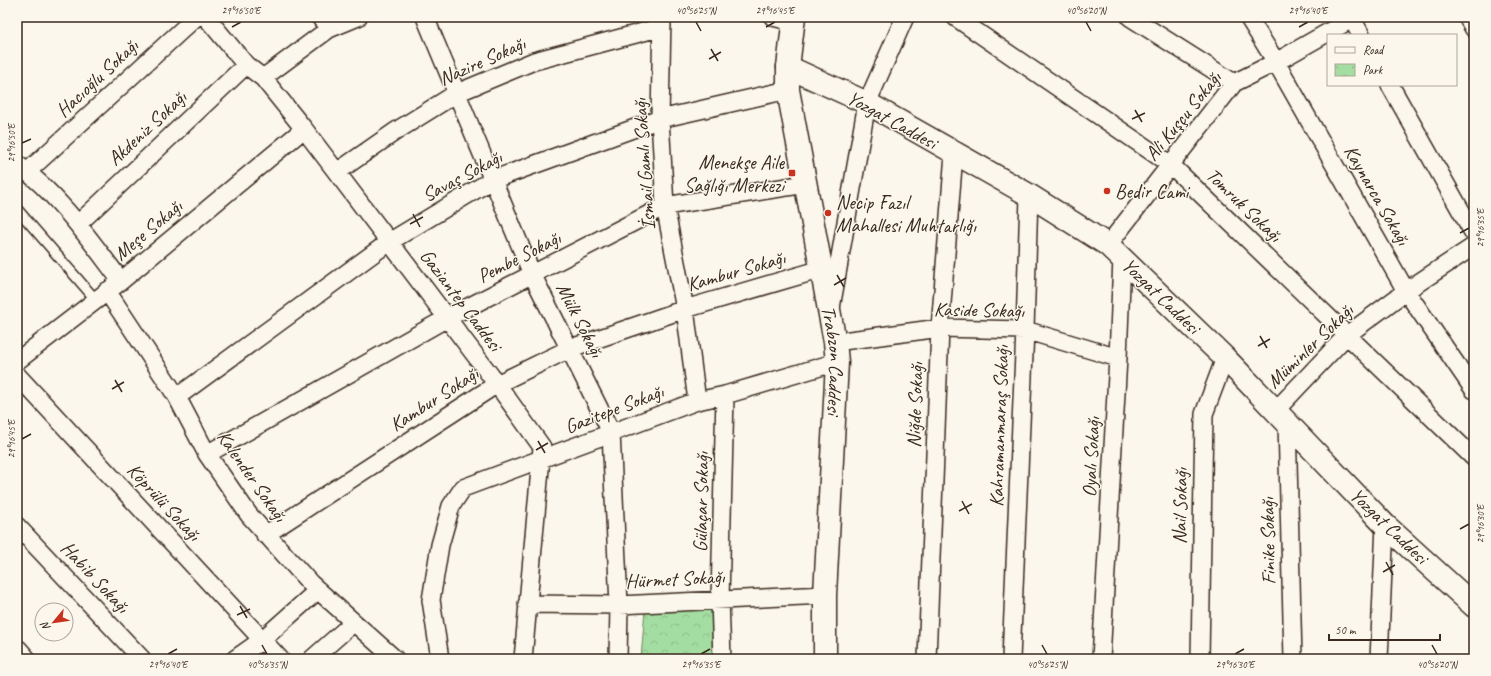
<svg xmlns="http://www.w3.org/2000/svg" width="1491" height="676" font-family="Caveat,sans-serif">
<defs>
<pattern id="park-crowns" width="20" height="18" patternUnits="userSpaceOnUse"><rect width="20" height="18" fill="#a4dda1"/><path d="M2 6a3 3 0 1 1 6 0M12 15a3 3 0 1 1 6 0" fill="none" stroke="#8ebe8a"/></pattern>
</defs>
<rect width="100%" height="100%" fill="#fbf7ec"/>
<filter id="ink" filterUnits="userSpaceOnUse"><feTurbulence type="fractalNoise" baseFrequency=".025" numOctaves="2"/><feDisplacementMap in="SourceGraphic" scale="8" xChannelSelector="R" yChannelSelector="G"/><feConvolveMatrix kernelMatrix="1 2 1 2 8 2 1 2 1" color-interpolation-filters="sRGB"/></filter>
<g filter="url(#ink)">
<path fill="url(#park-crowns)" stroke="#708460" d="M 718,606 L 716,659 L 641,659 L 645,609 Z"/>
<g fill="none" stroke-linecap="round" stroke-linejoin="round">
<g stroke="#3b2a1e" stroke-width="12">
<path id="lane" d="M 17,209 L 96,300"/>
</g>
<g stroke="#3b2a1e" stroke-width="20">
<path id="street" d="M 206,17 L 246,65 L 263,78 L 304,129 L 497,384 L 542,447 L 523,659
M 320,17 L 329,29
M 425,17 L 532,274 L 611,432 L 619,605 L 618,659
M 662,17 L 660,119 L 665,206 L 685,309 L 697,401
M 773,17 L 793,22
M 955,17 L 1171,165 L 1474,458
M 1130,17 L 1234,83
M 1248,17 L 1276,62 L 1406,291 L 1474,390
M 1351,17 L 1361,35
M 1467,17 L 1474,29
M 263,78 L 329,29 L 358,17
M 1390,85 L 1474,234
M 17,164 C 59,195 90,240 121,281
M 27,172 L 196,17
M 337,172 L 396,131 L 457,93 L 534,61 L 662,27
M 78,224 L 246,65
M 1108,245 L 1234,83 L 1276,62 L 1355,17
M 107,291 L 177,397 L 207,454 L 249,515 L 310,583 L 395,659
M 831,308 L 867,103 L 905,17
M 835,342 L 940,328 L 1025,330 L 1118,358
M 17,361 L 121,281 L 304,129
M 17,375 L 280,659
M 177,397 L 389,242 L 492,180 L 660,119 L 788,90
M 1276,410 L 1347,335 L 1406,291 L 1474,246
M 1287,422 L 1293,659
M 207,454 L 447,318 L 665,206 L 806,184
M 17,526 L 142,659
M 265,535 L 497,384 L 571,348 L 685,309 L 822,269
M 527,604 L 619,605 L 825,595
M 235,659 L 262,640 L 318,590
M 312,659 L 354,622
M 440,659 L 431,600 L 440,545 L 451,506 L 463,488 L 697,401 L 725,395 L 837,362
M 722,659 L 720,599 L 725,395
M 927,659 L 940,328 L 954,154
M 1011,659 L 1025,330 L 1029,195
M 1101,659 L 1118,358 L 1122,258
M 1200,659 L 1204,414 L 1225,358
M 1379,659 L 1385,525"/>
</g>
<g stroke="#3b2a1e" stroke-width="25">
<g id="secondary">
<path id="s1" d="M 794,17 L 788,67 L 788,90 L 835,342 L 837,362 L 825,595 L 825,659"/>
<path d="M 788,67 L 867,103 L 1029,195 L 1108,245 L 1225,358 L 1385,525 L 1474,606"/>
<path d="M 17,651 L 24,659"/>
</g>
</g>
<use href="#lane" stroke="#fbf7ec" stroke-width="9"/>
<use href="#street" stroke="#fbf7ec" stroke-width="17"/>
<use href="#secondary" stroke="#fbf7ec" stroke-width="22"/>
</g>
</g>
<path fill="none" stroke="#3b2a1e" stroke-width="1.5" d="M 696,22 L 701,31M 1086,22 L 1091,31M 232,27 L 241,22M 766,27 L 775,22M 1299,27 L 1308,22M 711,49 L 718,61M 709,59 L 721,52M 1135,110 L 1142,122M 1132,119 L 1145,113M 22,143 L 31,139M 413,214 L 420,227M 410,224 L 423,217M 1460,233 L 1469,228M 837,275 L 844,287M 834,285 L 846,278M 1260,336 L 1267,348M 1258,346 L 1270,339M 115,380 L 122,392M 112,389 L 124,382M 22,439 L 31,434M 538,441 L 545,453M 536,450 L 548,443M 962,501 L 969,514M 959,511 L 972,504M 1460,529 L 1469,524M 1386,562 L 1393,575M 1383,572 L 1395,565M 240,606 L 247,618M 237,615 L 250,609M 262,645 L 267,654M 1042,645 L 1047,654M 1432,645 L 1437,654M 168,654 L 177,649M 701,654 L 710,649M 1235,654 L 1244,649"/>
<g fill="#c8321e" stroke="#fbf7ec" stroke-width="1.5">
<rect x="788" y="169" width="8" height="8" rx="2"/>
<circle cx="1107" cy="191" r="4"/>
<circle cx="828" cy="213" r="4"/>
</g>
<g text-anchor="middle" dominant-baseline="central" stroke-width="3" stroke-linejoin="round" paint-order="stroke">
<g font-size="20" fill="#3b2a1e" stroke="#fbf7ec">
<text transform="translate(482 61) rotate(-24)">Nazire Sokağı</text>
<text transform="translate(97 78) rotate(-43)">Hacıoğlu Sokağı</text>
<text transform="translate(1183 116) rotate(-51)">Ali Kuşçu Sokağı</text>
<text transform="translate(892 120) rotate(29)">Yozgat Caddesi</text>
<text transform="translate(147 128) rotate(-43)">Akdeniz Sokağı</text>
<text transform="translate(644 164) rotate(-94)">İsmail Gamlı Sokağı</text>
<text transform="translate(462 176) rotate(-28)">Savaş Sokağı</text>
<text transform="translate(1377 195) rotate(60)">Kaynarca Sokağı</text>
<text transform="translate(1244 205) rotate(44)">Tomruk Sokağı</text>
<text transform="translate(148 230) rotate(-40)">Meşe Sokağı</text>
<text transform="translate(519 257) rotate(-27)">Pembe Sokağı</text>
<text transform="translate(736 271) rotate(-16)">Kambur Sokağı</text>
<text transform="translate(1161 296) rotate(44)">Yozgat Caddesi</text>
<text transform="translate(461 300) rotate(53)">Gaziantep Caddesi</text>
<text transform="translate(979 310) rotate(1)">Kaside Sokağı</text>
<text transform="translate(580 320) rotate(63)">Mülk Sokağı</text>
<text transform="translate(1310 346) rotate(-44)">Müminler Sokağı</text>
<text stroke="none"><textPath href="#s1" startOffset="348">Trabzon Caddesi</textPath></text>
<text transform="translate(434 399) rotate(-33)">Kambur Sokağı</text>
<text transform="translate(915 405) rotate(-88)">Niğde Sokağı</text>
<text transform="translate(614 409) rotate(-21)">Gazitepe Sokağı</text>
<text transform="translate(999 426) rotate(-88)">Kahramanmaraş Sokağı</text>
<text transform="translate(1091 457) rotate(-87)">Oyalı Sokağı</text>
<text transform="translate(252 476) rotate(55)">Kalender Sokağı</text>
<text transform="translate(164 502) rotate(47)">Köprülü Sokağı</text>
<text transform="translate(701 502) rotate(-89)">Gülaçar Sokağı</text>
<text transform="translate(1180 506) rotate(-89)">Nail Sokağı</text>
<text transform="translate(1389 526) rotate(44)">Yozgat Caddesi</text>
<text transform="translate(1268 541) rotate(-91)">Finike Sokağı</text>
<text transform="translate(95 577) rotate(47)">Habib Sokağı</text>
<text transform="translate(675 579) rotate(-3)">Hürmet Sokağı</text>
</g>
<g font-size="20" fill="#3b2a1e" stroke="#fbf7ec" text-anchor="start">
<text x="784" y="162" text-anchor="end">Menekşe Aile<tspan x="784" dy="23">Sağlığı Merkezi</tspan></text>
<text x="1115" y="191">Bedir Cami</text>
<text x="836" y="202">Necip Fazıl<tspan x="836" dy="23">Mahallesi Muhtarlığı</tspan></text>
</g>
</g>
<rect width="1491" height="676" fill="none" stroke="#fbf7ec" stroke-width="44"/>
<rect x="1327" y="34" width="130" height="52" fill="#fbf7ec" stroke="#aea59a"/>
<rect x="1335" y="47" width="20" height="6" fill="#fbf7ec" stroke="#aea59a"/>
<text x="1363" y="54" font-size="12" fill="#3b2a1e">Road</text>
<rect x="1335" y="64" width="20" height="12" fill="url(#park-crowns)" stroke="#aea59a"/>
<text x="1363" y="74" font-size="12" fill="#3b2a1e">Park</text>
<g transform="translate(54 622) rotate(241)"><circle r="19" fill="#fbf7ec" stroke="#aea59a"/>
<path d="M0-3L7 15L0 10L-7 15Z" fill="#c8321e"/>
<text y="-6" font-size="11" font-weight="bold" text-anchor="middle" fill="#3b2a1e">N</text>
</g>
<path d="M1329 634v6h111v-6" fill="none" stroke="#3b2a1e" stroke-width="2"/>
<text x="1335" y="634" font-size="12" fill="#3b2a1e" stroke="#fbf7ec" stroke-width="3" paint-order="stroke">50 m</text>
<rect x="22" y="22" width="1447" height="632" fill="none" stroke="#3b2a1e" stroke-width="1.5"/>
<g font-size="10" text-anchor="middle" fill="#3b2a1e">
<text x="241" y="14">29°16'50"E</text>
<text x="696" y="14">40°56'25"N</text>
<text x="775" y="14">29°16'45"E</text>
<text x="1086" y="14">40°56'20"N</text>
<text x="1308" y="14">29°16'40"E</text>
<text transform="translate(11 143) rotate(-90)" y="4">29°16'50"E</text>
<text transform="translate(1480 228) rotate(-90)" y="4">29°16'35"E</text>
<text transform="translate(11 439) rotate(-90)" y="4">29°16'45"E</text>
<text transform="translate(1480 524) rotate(-90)" y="4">29°16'30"E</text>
<text x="168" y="668">29°16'40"E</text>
<text x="267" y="668">40°56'35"N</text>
<text x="701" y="668">29°16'35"E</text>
<text x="1047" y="668">40°56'25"N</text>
<text x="1235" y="668">29°16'30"E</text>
<text x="1437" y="668">40°56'20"N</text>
</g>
</svg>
